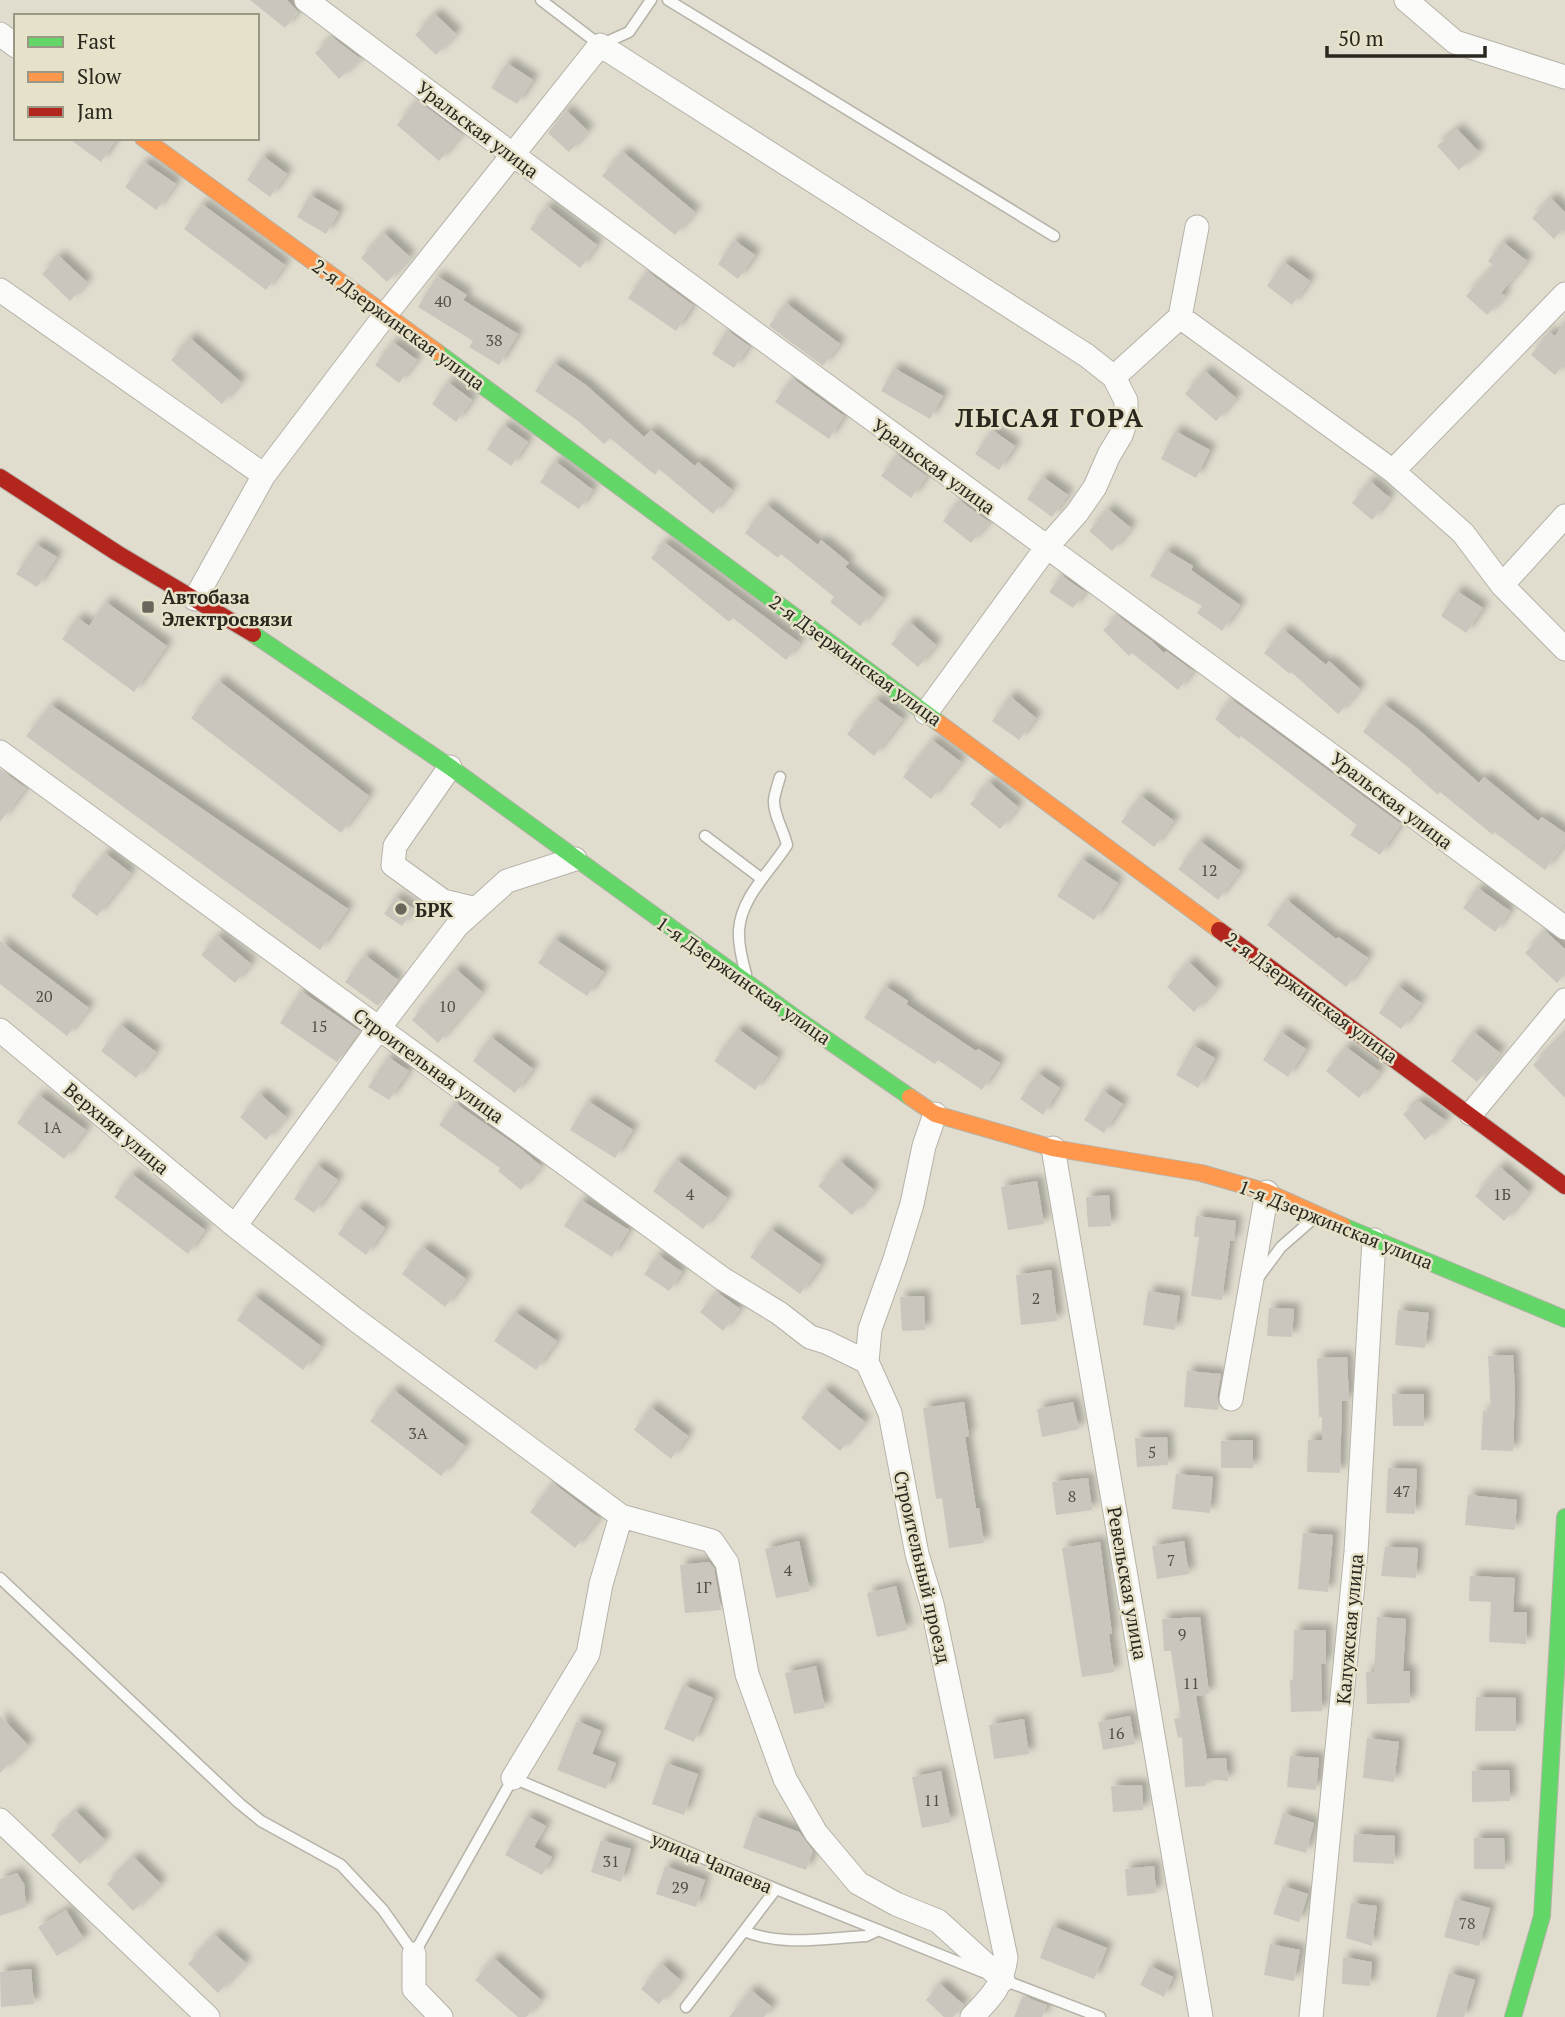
<svg xmlns="http://www.w3.org/2000/svg" width="1565" height="2017" font-family="'PT Serif',serif">
<defs>
<filter id="shadow"><feDropShadow dx="6" dy="-6" stdDeviation="3.5" flood-color="#0004"/></filter>
</defs>
<rect width="100%" height="100%" fill="#e0ddcf"/>
<path fill="#cbc6bd" filter="url(#shadow)" d="M 250,0 L 287,0 L 298,12 L 285,28 Z
M 435,14 L 456,34 L 436,55 L 415,35 Z
M 332,37 L 361,59 L 339,79 L 315,53 Z
M 507,63 L 533,80 L 517,104 L 491,88 Z
M 417,100 L 462,134 L 439,161 L 397,125 Z
M 566,110 L 588,131 L 569,152 L 548,133 Z
M 1457,129 L 1479,152 L 1459,170 L 1437,146 Z
M 68,138 L 117,138 L 101,162 Z
M 623,152 L 695,212 L 675,235 L 602,176 Z
M 263,156 L 287,174 L 270,197 L 247,180 Z
M 144,162 L 176,184 L 156,210 L 125,187 Z
M 310,195 L 339,212 L 326,234 L 297,217 Z
M 1551,198 L 1565,212 L 1565,227 L 1554,239 L 1532,218 Z
M 202,204 L 285,265 L 266,290 L 184,229 Z
M 547,206 L 597,245 L 580,268 L 530,229 Z
M 384,233 L 410,257 L 387,282 L 361,258 Z
M 734,240 L 755,255 L 738,279 L 718,264 Z
M 1503,242 L 1527,261 L 1501,293 L 1505,296 L 1487,315 L 1466,296 L 1494,266 L 1488,261 Z
M 59,256 L 87,282 L 70,301 L 42,274 Z
M 1284,262 L 1310,281 L 1292,305 L 1267,286 Z
M 647,271 L 693,305 L 676,331 L 628,298 Z
M 437,276 L 467,295 L 463,300 L 518,334 L 499,365 L 469,347 L 473,341 L 418,307 Z
M 786,303 L 840,344 L 823,366 L 769,326 Z
M 1565,320 L 1565,363 L 1555,375 L 1531,355 L 1549,332 L 1555,336 Z
M 727,330 L 749,346 L 734,368 L 712,354 Z
M 190,338 L 241,382 L 222,404 L 171,360 Z
M 393,342 L 417,360 L 399,383 L 375,365 Z
M 554,363 L 586,385 L 644,437 L 651,430 L 695,466 L 698,462 L 732,490 L 713,514 L 659,469 L 655,475 L 610,438 L 604,444 L 578,421 L 535,391 Z
M 894,368 L 943,396 L 930,419 L 881,391 Z
M 1205,371 L 1236,398 L 1216,421 L 1185,394 Z
M 792,378 L 844,416 L 829,439 L 775,402 Z
M 448,382 L 472,400 L 456,422 L 432,404 Z
M 504,425 L 528,442 L 511,466 L 487,449 Z
M 992,430 L 1015,446 L 999,470 L 975,454 Z
M 1175,431 L 1210,450 L 1196,478 L 1161,459 Z
M 897,455 L 927,476 L 911,498 L 881,476 Z
M 555,461 L 593,490 L 579,509 L 540,482 Z
M 1043,477 L 1068,495 L 1052,517 L 1027,499 Z
M 1370,481 L 1390,498 L 1372,520 L 1352,503 Z
M 959,500 L 989,522 L 971,543 L 943,521 Z
M 767,505 L 818,545 L 821,540 L 849,563 L 845,567 L 883,598 L 860,626 L 830,602 L 834,597 L 781,554 L 778,558 L 745,533 Z
M 1108,509 L 1131,528 L 1112,551 L 1089,531 Z
M 664,542 L 800,643 L 786,660 L 733,618 L 729,622 L 651,558 Z
M 36,544 L 57,557 L 37,587 L 16,574 Z
M 1166,550 L 1193,566 L 1191,570 L 1240,605 L 1222,631 L 1197,613 L 1202,606 L 1150,576 Z
M 1061,575 L 1085,592 L 1073,608 L 1049,592 Z
M 1457,591 L 1483,608 L 1466,633 L 1441,616 Z
M 106,602 L 167,646 L 134,692 L 62,639 L 78,618 L 89,626 Z
M 1118,616 L 1153,642 L 1164,653 L 1166,651 L 1193,671 L 1178,690 L 1132,653 L 1129,656 L 1103,630 Z
M 910,622 L 936,645 L 918,667 L 891,644 Z
M 1284,630 L 1326,665 L 1329,661 L 1360,689 L 1338,714 L 1291,672 L 1290,674 L 1264,653 Z
M 219,681 L 369,796 L 341,833 L 191,718 Z
M 1010,696 L 1036,718 L 1019,740 L 992,721 Z
M 876,699 L 903,719 L 874,756 L 847,734 Z
M 1231,699 L 1401,824 L 1380,855 L 1350,835 L 1357,825 L 1241,736 L 1239,739 L 1215,719 Z
M 1384,704 L 1419,730 L 1479,783 L 1484,777 L 1538,821 L 1542,817 L 1565,833 L 1565,843 L 1545,870 L 1494,832 L 1493,835 L 1440,792 L 1438,795 L 1411,771 L 1412,770 L 1363,732 Z
M 51,705 L 348,909 L 320,950 L 26,736 Z
M 932,740 L 961,762 L 931,799 L 903,777 Z
M 0,769 L 26,788 L 0,822 Z
M 989,782 L 1018,807 L 1000,829 L 970,804 Z
M 1141,796 L 1174,821 L 1154,847 L 1121,822 Z
M 1200,841 L 1240,871 L 1218,900 L 1178,869 Z
M 105,853 L 131,873 L 97,916 L 71,896 Z
M 1082,859 L 1118,883 L 1094,920 L 1057,896 Z
M 1478,888 L 1510,911 L 1495,932 L 1463,908 Z
M 396,897 L 414,909 L 402,926 L 384,914 Z
M 1287,900 L 1336,939 L 1338,937 L 1368,958 L 1346,987 L 1267,925 Z
M 1545,931 L 1565,949 L 1565,973 L 1557,983 L 1525,953 Z
M 218,936 L 251,964 L 235,983 L 201,955 Z
M 555,939 L 604,972 L 587,996 L 538,963 Z
M 0,941 L 89,1008 L 67,1036 L 0,984 Z
M 365,955 L 398,980 L 378,1006 L 345,982 Z
M 1189,962 L 1216,988 L 1194,1012 L 1167,987 Z
M 456,969 L 482,992 L 438,1043 L 412,1020 Z
M 885,986 L 908,1001 L 906,1004 L 976,1051 L 978,1049 L 1000,1063 L 982,1090 L 938,1060 L 935,1064 L 864,1018 Z
M 1398,986 L 1421,1003 L 1401,1029 L 1379,1013 Z
M 301,991 L 359,1031 L 337,1062 L 280,1023 Z
M 121,1025 L 156,1052 L 136,1078 L 101,1051 Z
M 738,1029 L 778,1058 L 755,1090 L 714,1061 Z
M 1281,1032 L 1306,1049 L 1288,1077 L 1263,1060 Z
M 1474,1032 L 1500,1053 L 1477,1082 L 1451,1061 Z
M 1565,1033 L 1565,1098 L 1533,1065 Z
M 491,1037 L 533,1069 L 515,1093 L 473,1061 Z
M 1193,1045 L 1215,1058 L 1198,1088 L 1176,1075 Z
M 1346,1047 L 1380,1072 L 1359,1098 L 1326,1071 Z
M 388,1057 L 409,1071 L 389,1100 L 368,1087 Z
M 1038,1073 L 1060,1088 L 1043,1115 L 1020,1099 Z
M 1103,1091 L 1123,1104 L 1104,1133 L 1084,1120 Z
M 260,1094 L 286,1117 L 266,1140 L 240,1117 Z
M 39,1095 L 86,1130 L 64,1159 L 17,1123 Z
M 588,1101 L 633,1130 L 615,1158 L 570,1130 Z
M 1419,1101 L 1446,1121 L 1425,1140 L 1403,1114 Z
M 455,1103 L 520,1148 L 541,1166 L 521,1190 L 498,1171 L 500,1168 L 439,1125 Z
M 677,1160 L 727,1198 L 703,1229 L 653,1191 Z
M 840,1161 L 874,1190 L 852,1215 L 818,1186 Z
M 317,1165 L 338,1180 L 314,1213 L 294,1199 Z
M 1500,1167 L 1529,1192 L 1504,1221 L 1475,1196 Z
M 132,1174 L 205,1230 L 188,1254 L 114,1197 Z
M 1037,1181 L 1044,1224 L 1008,1230 L 1001,1187 Z
M 1109,1195 L 1111,1226 L 1088,1227 L 1086,1197 Z
M 581,1200 L 629,1230 L 612,1257 L 564,1226 Z
M 358,1207 L 385,1228 L 366,1255 L 338,1234 Z
M 1196,1216 L 1236,1221 L 1234,1241 L 1230,1241 L 1222,1300 L 1191,1296 L 1199,1237 L 1194,1237 Z
M 771,1229 L 821,1265 L 800,1294 L 750,1257 Z
M 423,1247 L 466,1279 L 445,1307 L 402,1274 Z
M 658,1255 L 682,1272 L 669,1291 L 644,1274 Z
M 1051,1270 L 1057,1321 L 1021,1325 L 1016,1275 Z
M 1148,1291 L 1180,1296 L 1175,1330 L 1143,1325 Z
M 717,1292 L 740,1309 L 723,1331 L 700,1312 Z
M 255,1296 L 321,1346 L 303,1370 L 237,1320 Z
M 924,1296 L 925,1330 L 902,1331 L 900,1297 Z
M 1269,1308 L 1294,1309 L 1292,1337 L 1267,1336 Z
M 1398,1310 L 1429,1313 L 1425,1348 L 1395,1345 Z
M 515,1312 L 557,1341 L 536,1370 L 494,1341 Z
M 1513,1355 L 1515,1391 L 1513,1451 L 1481,1450 L 1483,1411 L 1491,1412 L 1488,1356 Z
M 1347,1357 L 1349,1400 L 1342,1401 L 1340,1473 L 1307,1472 L 1308,1440 L 1322,1440 L 1322,1417 L 1319,1417 L 1317,1358 Z
M 1187,1371 L 1221,1374 L 1217,1397 L 1218,1410 L 1184,1407 Z
M 825,1389 L 865,1422 L 840,1451 L 801,1418 Z
M 394,1390 L 465,1446 L 441,1476 L 370,1421 Z
M 1392,1394 L 1424,1394 L 1424,1426 L 1393,1426 Z
M 964,1402 L 969,1436 L 965,1437 L 976,1508 L 979,1508 L 984,1543 L 949,1548 L 942,1498 L 936,1499 L 923,1408 Z
M 1073,1402 L 1079,1429 L 1042,1437 L 1037,1409 Z
M 651,1407 L 688,1436 L 671,1459 L 634,1430 Z
M 1167,1437 L 1168,1465 L 1137,1467 L 1135,1438 Z
M 1253,1440 L 1253,1468 L 1221,1468 L 1221,1441 Z
M 1388,1468 L 1417,1469 L 1415,1514 L 1386,1513 Z
M 1176,1474 L 1213,1477 L 1210,1513 L 1172,1509 Z
M 1088,1478 L 1092,1510 L 1056,1515 L 1052,1482 Z
M 553,1483 L 599,1518 L 575,1548 L 530,1512 Z
M 1468,1495 L 1517,1500 L 1515,1530 L 1465,1525 Z
M 1303,1533 L 1333,1535 L 1328,1592 L 1298,1589 Z
M 799,1541 L 810,1591 L 776,1598 L 765,1549 Z
M 1184,1541 L 1189,1574 L 1157,1579 L 1152,1546 Z
M 1100,1542 L 1112,1634 L 1109,1634 L 1114,1672 L 1082,1677 L 1062,1548 Z
M 1385,1547 L 1418,1548 L 1416,1578 L 1381,1576 Z
M 709,1562 L 714,1568 L 721,1610 L 685,1613 L 680,1565 Z
M 1470,1576 L 1515,1578 L 1513,1612 L 1527,1612 L 1526,1644 L 1489,1642 L 1491,1602 L 1469,1601 Z
M 896,1586 L 907,1630 L 877,1637 L 867,1593 Z
M 1200,1617 L 1209,1694 L 1196,1696 L 1207,1759 L 1226,1758 L 1228,1781 L 1206,1779 L 1205,1786 L 1185,1787 L 1182,1737 L 1178,1738 L 1174,1719 L 1181,1718 L 1171,1651 L 1164,1651 L 1162,1619 Z
M 1377,1617 L 1406,1619 L 1403,1671 L 1410,1671 L 1410,1703 L 1367,1704 L 1366,1672 L 1374,1672 Z
M 1294,1630 L 1326,1630 L 1326,1664 L 1321,1664 L 1322,1711 L 1291,1712 L 1290,1680 L 1293,1680 Z
M 816,1666 L 825,1708 L 794,1714 L 785,1673 Z
M 683,1685 L 713,1698 L 694,1742 L 664,1729 Z
M 1476,1697 L 1516,1698 L 1516,1731 L 1475,1731 Z
M 0,1716 L 28,1745 L 0,1773 Z
M 1130,1716 L 1135,1744 L 1103,1750 L 1098,1722 Z
M 1024,1719 L 1029,1754 L 994,1759 L 989,1725 Z
M 577,1721 L 601,1731 L 592,1754 L 616,1763 L 606,1789 L 557,1770 Z
M 1367,1738 L 1399,1742 L 1394,1782 L 1363,1778 Z
M 1290,1756 L 1319,1758 L 1316,1790 L 1287,1787 Z
M 666,1763 L 698,1774 L 684,1815 L 652,1804 Z
M 1509,1770 L 1510,1801 L 1472,1802 L 1472,1771 Z
M 941,1771 L 951,1822 L 922,1828 L 912,1777 Z
M 1142,1785 L 1143,1810 L 1113,1812 L 1111,1786 Z
M 76,1811 L 105,1840 L 80,1864 L 51,1835 Z
M 1283,1813 L 1314,1823 L 1306,1853 L 1274,1844 Z
M 527,1816 L 546,1826 L 534,1847 L 552,1857 L 542,1875 L 505,1855 Z
M 754,1816 L 799,1832 L 813,1851 L 806,1870 L 743,1848 Z
M 1354,1834 L 1395,1836 L 1394,1864 L 1353,1862 Z
M 1474,1838 L 1504,1838 L 1505,1869 L 1474,1869 Z
M 601,1840 L 631,1849 L 621,1882 L 591,1872 Z
M 134,1857 L 161,1884 L 133,1911 L 107,1884 Z
M 665,1866 L 705,1880 L 696,1907 L 656,1894 Z
M 1154,1866 L 1156,1893 L 1127,1896 L 1125,1869 Z
M 17,1873 L 24,1884 L 26,1907 L 0,1916 L 0,1879 Z
M 1283,1886 L 1308,1894 L 1299,1922 L 1273,1914 Z
M 1455,1899 L 1490,1908 L 1479,1946 L 1444,1937 Z
M 1351,1903 L 1377,1906 L 1372,1946 L 1346,1938 Z
M 66,1910 L 84,1939 L 57,1956 L 38,1927 Z
M 1052,1926 L 1107,1948 L 1094,1979 L 1040,1958 Z
M 215,1935 L 246,1963 L 218,1993 L 188,1964 Z
M 1270,1944 L 1300,1950 L 1294,1981 L 1264,1975 Z
M 1343,1957 L 1372,1962 L 1370,1986 L 1342,1984 Z
M 494,1958 L 541,2000 L 526,2017 L 518,2017 L 475,1980 Z
M 662,1964 L 680,1980 L 659,2004 L 641,1989 Z
M 1150,1966 L 1173,1977 L 1164,1997 L 1140,1985 Z
M 31,1969 L 34,2004 L 1,2007 L 0,1972 Z
M 1449,1973 L 1475,1980 L 1464,2017 L 1436,2017 Z
M 940,1984 L 964,2005 L 953,2017 L 944,2017 L 926,2000 Z
M 751,1990 L 772,2007 L 764,2017 L 729,2017 Z
M 1023,1996 L 1047,2005 L 1042,2017 L 1014,2017 Z"/>
<g fill="none" stroke-linecap="round" stroke-linejoin="round">
<g stroke="#b5b2a8" stroke-width="13">
<path id="lane" d="M 541,0 L 600,45 L 629,32 L 651,0
M 668,0 L 1054,236
M 705,836 L 762,879
M 746,974 C 742,960 738,945 739,930 C 741,897 770,872 787,845 C 784,831 773,814 774,800 C 775,792 778,784 780,777
M 1258,1278 L 1281,1247 L 1314,1218
M 0,1578 L 239,1803 L 261,1821 L 341,1865 L 383,1910 L 414,1954 L 513,1778 L 776,1889 L 983,1972
M 744,1931 C 782,1947 826,1938 866,1936 L 879,1930
M 1001,1979 L 1100,2017
M 686,2007 L 776,1889"/>
</g>
<g stroke="#b5b2a8" stroke-width="25">
<path id="street" d="M 306,0 C 723,314 1147,617 1565,928
M 1406,0 L 1455,42 L 1565,77
M 0,34 L 16,46
M 1197,227 L 1180,317 L 1393,471 L 1463,533 L 1502,585 L 1565,516
M 0,290 L 264,475
M 1114,377 L 1180,317
M 1393,471 L 1565,294
M 1502,585 L 1565,649
M 195,599 L 264,475 L 386,314 L 600,45 L 1086,355 L 1114,377 L 1126,401 L 1126,420 L 1121,435 L 1109,455 L 1095,487 L 1077,513 L 1046,548 L 926,713
M 0,752 L 723,1279 L 779,1313 L 810,1337 L 826,1342 L 867,1362
M 450,767 L 395,846 L 393,865 L 443,901 L 476,909
M 575,859 L 507,881 L 457,926 L 379,1028 L 235,1226 L 356,1320 L 621,1516 L 712,1541 L 727,1563 L 747,1674 L 785,1779 L 816,1833 L 858,1883 L 896,1904 L 938,1921 L 1003,1980
M 0,1030 L 235,1226
M 935,1114 L 924,1146 L 912,1204 L 895,1259 L 870,1329 L 867,1362 L 890,1413 L 917,1554 L 932,1604 L 1006,1958 C 1001,1988 993,1995 972,2017
M 1471,1114 L 1565,1000
M 1053,1148 L 1201,2017
M 1231,1399 L 1267,1192
M 513,1778 L 588,1654 L 601,1584 L 621,1516
M 0,1820 L 208,2017
M 414,1954 L 414,1989 L 441,2017
M 1311,2017 L 1356,1552 L 1374,1240"/>
</g>
<g stroke="#b5b2a8" stroke-width="18">
<path id="fast" d="M 437,352 L 939,723
M 253,634 L 450,767 L 800,1021 L 910,1097
M 1343,1226 L 1565,1319
M 1513,2017 L 1542,1916 L 1565,1517"/>
</g>
<g stroke="#b5b2a8" stroke-width="18">
<path id="slow" d="M 143,138 L 437,352
M 939,723 L 1219,930
M 910,1097 L 935,1114 L 1053,1148 L 1201,1173 L 1267,1192 L 1343,1226"/>
</g>
<g stroke="#b5b2a8" stroke-width="18">
<path id="jam" d="M 0,477 L 117,553 L 253,634
M 1219,930 L 1565,1186"/>
</g>
<use href="#lane" stroke="#fafaf8" stroke-width="10"/>
<use href="#street" stroke="#fafaf8" stroke-width="23"/>
<use href="#fast" stroke="#63d668" stroke-width="16"/>
<use href="#slow" stroke="#ff974d" stroke-width="16"/>
<use href="#jam" stroke="#b3261e" stroke-width="16"/>
</g>
<g fill="#69675c" stroke="#e6e1c9" stroke-width="2.5">
<rect x="141" y="600" width="14" height="14" rx="3.5"/>
<circle cx="401" cy="909" r="7"/>
</g>
<g text-anchor="middle" dominant-baseline="central" stroke-width="5" stroke-linejoin="round" paint-order="stroke">
<g font-size="16" fill="#524f46">
<text x="443" y="301">40</text>
<text x="494" y="340">38</text>
<text x="1209" y="870">12</text>
<text x="44" y="996">20</text>
<text x="447" y="1006">10</text>
<text x="319" y="1026">15</text>
<text x="52" y="1127">1А</text>
<text x="690" y="1194">4</text>
<text x="1502" y="1194">1Б</text>
<text x="1036" y="1298">2</text>
<text x="418" y="1433">3А</text>
<text x="1152" y="1452">5</text>
<text x="1402" y="1491">47</text>
<text x="1072" y="1496">8</text>
<text x="1171" y="1560">7</text>
<text x="788" y="1570">4</text>
<text x="703" y="1587">1Г</text>
<text x="1182" y="1634">9</text>
<text x="1191" y="1683">11</text>
<text x="1116" y="1733">16</text>
<text x="932" y="1800">11</text>
<text x="611" y="1861">31</text>
<text x="680" y="1887">29</text>
<text x="1467" y="1923">78</text>
</g>
<g font-size="19" fill="#29271e" stroke="#e6e1c9">
<text transform="translate(478 129) rotate(37)">Уральская улица</text>
<text transform="translate(399 324) rotate(36)">2-я Дзержинская улица</text>
<text transform="translate(934 466) rotate(36)">Уральская улица</text>
<text transform="translate(856 660) rotate(36)">2-я Дзержинская улица</text>
<text transform="translate(1392 800) rotate(37)">Уральская улица</text>
<text transform="translate(744 980) rotate(35)">1-я Дзержинская улица</text>
<text transform="translate(1312 997) rotate(36)">2-я Дзержинская улица</text>
<text transform="translate(429 1065) rotate(36)">Строительная улица</text>
<text transform="translate(117 1128) rotate(40)">Верхняя улица</text>
<text transform="translate(1336 1224) rotate(22)">1-я Дзержинская улица</text>
<text transform="translate(923 1567) rotate(77)">Строительный проезд</text>
<text transform="translate(1128 1583) rotate(80)">Ревельская улица</text>
<text transform="translate(1349 1629) rotate(-85)">Калужская улица</text>
<text transform="translate(712 1862) rotate(23)">улица Чапаева</text>
</g>
<g font-size="19" font-weight="bold" fill="#29271e" stroke="#e6e1c9" text-anchor="start">
<text x="162" y="596">Автобаза<tspan x="162" dy="22">Электросвязи</tspan></text>
<text x="415" y="909">БРК</text>
</g>
<g font-size="26" font-weight="bold" letter-spacing="2" fill="#29271e" stroke="#e6e1c9">
<text x="1050" y="417">ЛЫСАЯ ГОРА</text>
</g>
</g>
<rect x="14" y="14" width="245" height="126" fill="#e6e1c9" stroke="#9a9785" stroke-width="2"/>
<rect x="28" y="37" width="35" height="10" fill="#63d668" stroke="#9a9785" stroke-width="2"/>
<text x="77" y="49" font-size="21" fill="#29271e">Fast</text>
<rect x="28" y="72" width="35" height="10" fill="#ff974d" stroke="#9a9785" stroke-width="2"/>
<text x="77" y="84" font-size="21" fill="#29271e">Slow</text>
<rect x="28" y="107" width="35" height="10" fill="#b3261e" stroke="#9a9785" stroke-width="2"/>
<text x="77" y="119" font-size="21" fill="#29271e">Jam</text>
<path d="M1327 46v10h158v-10" fill="none" stroke="#29271e" stroke-width="3.5"/>
<text x="1338" y="46" font-size="21" fill="#29271e" stroke="#e6e1c9" stroke-width="5" paint-order="stroke">50 m</text>
</svg>
